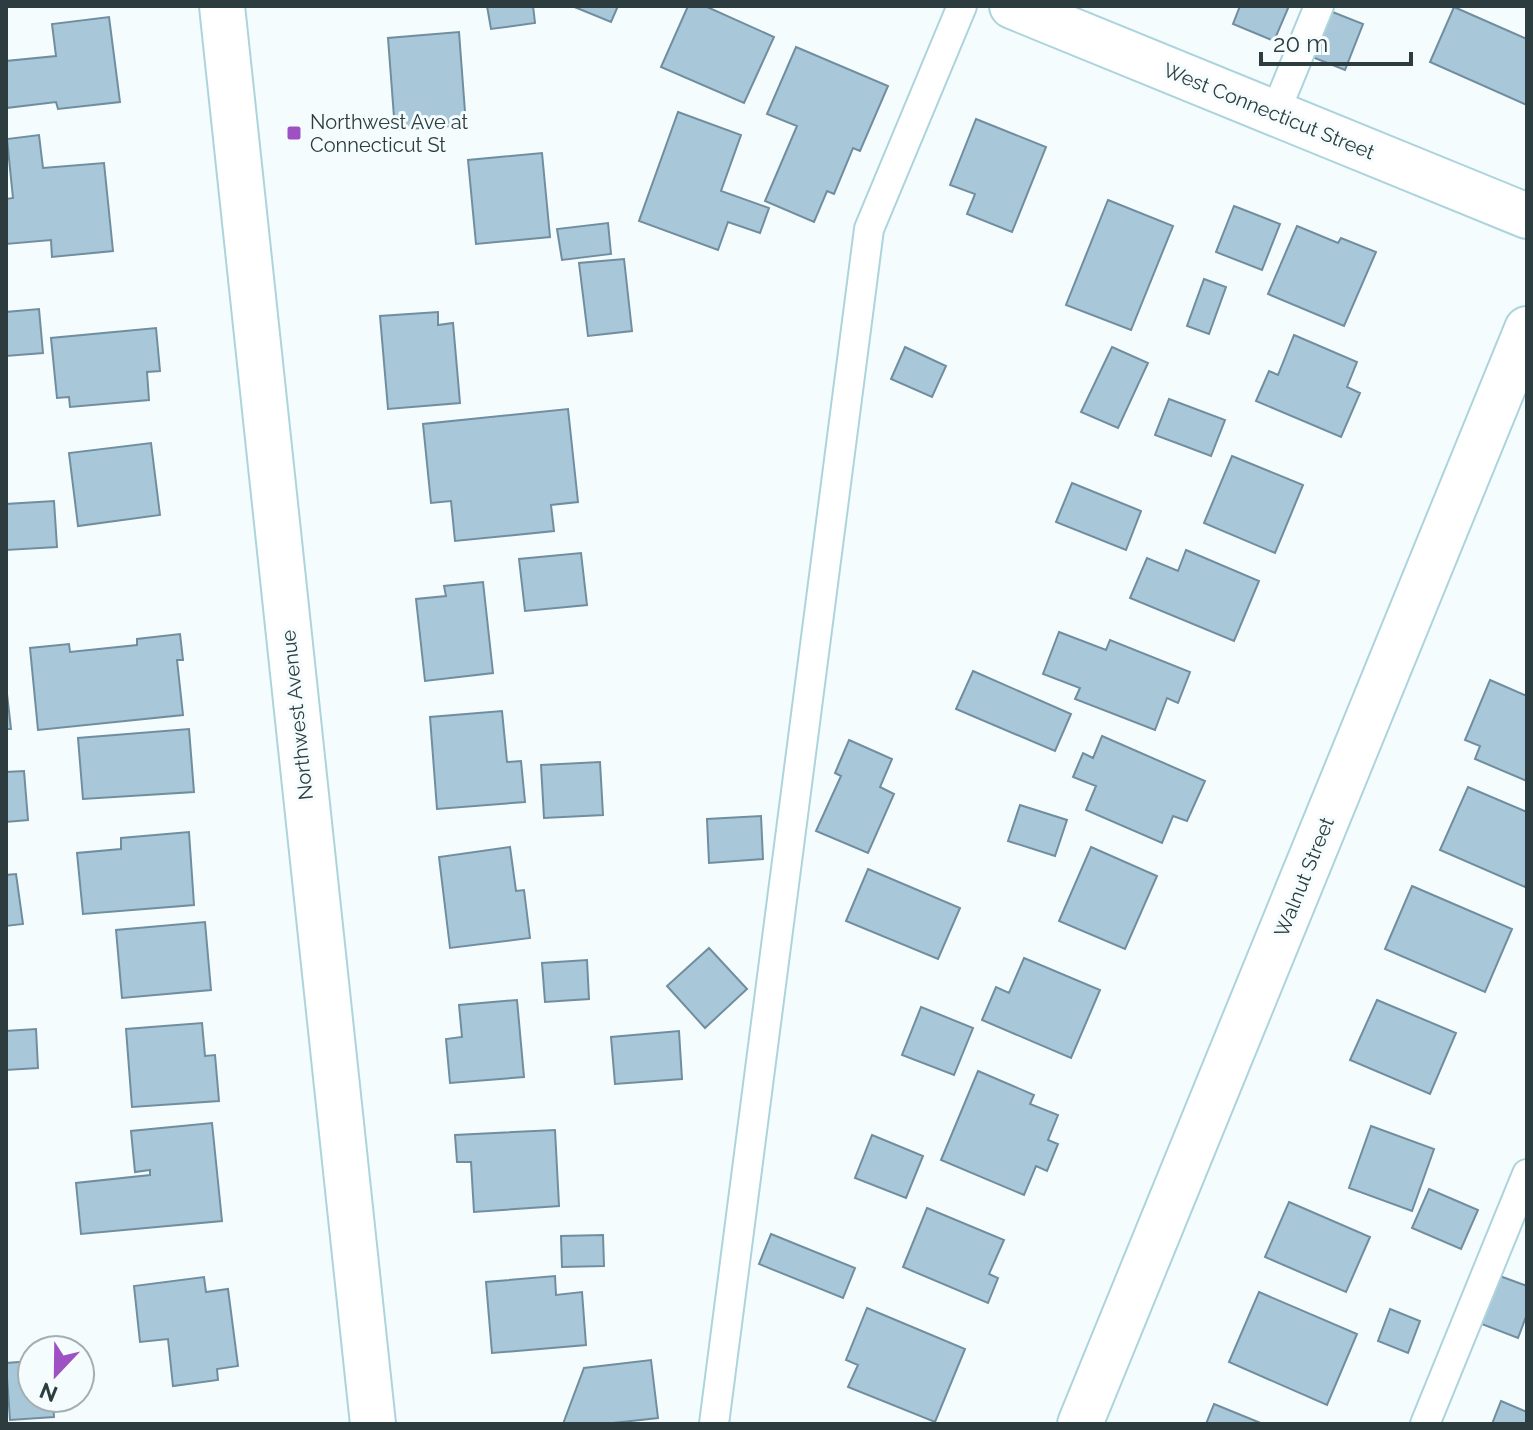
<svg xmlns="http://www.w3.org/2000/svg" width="1533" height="1430" font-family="Raleway,sans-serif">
<rect width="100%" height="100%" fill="#f4fcfe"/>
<path fill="#a8c8d9" stroke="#708e9f" stroke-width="2" d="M 487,6 L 533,6 L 535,23 L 491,29 Z
M 572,6 L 618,6 L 611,22 Z
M 688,6 L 705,6 L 774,37 L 744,103 L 661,67 Z
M 1240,6 L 1289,6 L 1274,41 L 1233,24 Z
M 1454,7 L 1527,39 L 1527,105 L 1430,62 Z
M 1325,9 L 1363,24 L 1345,70 L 1307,55 Z
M 109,17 L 120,102 L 58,109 L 56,102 L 6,108 L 6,61 L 56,56 L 52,24 Z
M 459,32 L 466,125 L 395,130 L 388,38 Z
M 796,47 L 888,86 L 860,151 L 853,148 L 834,194 L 827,191 L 814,222 L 765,201 L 797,126 L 767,114 Z
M 678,112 L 741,135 L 721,191 L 769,208 L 760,233 L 728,222 L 718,250 L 639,221 Z
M 976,119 L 1046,147 L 1012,232 L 967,214 L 975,194 L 950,185 Z
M 39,135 L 43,168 L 104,163 L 113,251 L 52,257 L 51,240 L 6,244 L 6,199 L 13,198 L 7,139 Z
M 542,153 L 550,237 L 476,244 L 468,160 Z
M 1108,200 L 1173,226 L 1131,330 L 1066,305 Z
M 1234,206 L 1280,224 L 1262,270 L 1216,252 Z
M 608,223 L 611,254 L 562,260 L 557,229 Z
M 1297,226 L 1338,243 L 1341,238 L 1376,252 L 1344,326 L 1268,294 Z
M 624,259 L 632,331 L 588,336 L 579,263 Z
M 1204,279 L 1226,287 L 1209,334 L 1187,326 Z
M 39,309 L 43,353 L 6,356 L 6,312 Z
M 438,312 L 438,325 L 453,323 L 460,403 L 388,409 L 380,316 Z
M 156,328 L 160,371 L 147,372 L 149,400 L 70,407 L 69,397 L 57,398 L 51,338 Z
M 1294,335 L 1357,362 L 1347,387 L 1360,393 L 1341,437 L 1256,401 L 1269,371 L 1278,375 Z
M 905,347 L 946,366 L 932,397 L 891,379 Z
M 1112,347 L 1148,363 L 1118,428 L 1081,412 Z
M 1169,399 L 1225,420 L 1211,456 L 1155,435 Z
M 568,409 L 578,502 L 551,505 L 554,531 L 455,541 L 451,501 L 431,503 L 423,424 Z
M 151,443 L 160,515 L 78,526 L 69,453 Z
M 1232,456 L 1303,485 L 1275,553 L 1204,523 Z
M 1072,483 L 1141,511 L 1126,550 L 1056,522 Z
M 54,501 L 57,547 L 6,550 L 6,504 Z
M 1186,550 L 1259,581 L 1234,641 L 1130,598 L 1147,558 L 1178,571 Z
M 581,553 L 587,605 L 525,611 L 519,559 Z
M 483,582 L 493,673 L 425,681 L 416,599 L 446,596 L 444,586 Z
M 1059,632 L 1106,650 L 1110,640 L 1190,672 L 1178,703 L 1167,698 L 1155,730 L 1075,699 L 1080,688 L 1043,674 Z
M 180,634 L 183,660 L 177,660 L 183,715 L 38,730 L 30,648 L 69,644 L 70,652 L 137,645 L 137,639 Z
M 973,671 L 1071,714 L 1055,751 L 956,709 Z
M 1490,680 L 1527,696 L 1527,781 L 1475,759 L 1480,746 L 1465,740 Z
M 6,685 L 11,729 L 6,729 Z
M 502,711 L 507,762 L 521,761 L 525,802 L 437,809 L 430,717 Z
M 189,729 L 194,792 L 83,799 L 78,738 Z
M 1102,736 L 1205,781 L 1187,821 L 1173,816 L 1162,843 L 1086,810 L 1096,786 L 1073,777 L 1083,753 L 1093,758 Z
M 849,740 L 892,759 L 880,787 L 894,794 L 868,853 L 816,831 L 841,776 L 835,773 Z
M 600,762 L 603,815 L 544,818 L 541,765 Z
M 24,771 L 28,820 L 6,822 L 6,772 Z
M 1468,787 L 1527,812 L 1527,883 L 1525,887 L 1440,850 Z
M 1020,805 L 1067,820 L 1055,856 L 1008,841 Z
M 761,816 L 763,859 L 709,863 L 707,819 Z
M 189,832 L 194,905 L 83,914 L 77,853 L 121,849 L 121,838 Z
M 510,847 L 516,891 L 524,890 L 530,938 L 450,948 L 439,857 Z
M 1091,847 L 1157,876 L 1125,949 L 1059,921 Z
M 868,869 L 960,908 L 938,959 L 846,921 Z
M 16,874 L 23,924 L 6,926 L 6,875 Z
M 1412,886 L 1512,929 L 1485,992 L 1385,949 Z
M 205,922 L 211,990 L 122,998 L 116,930 Z
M 709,948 L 747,989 L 705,1028 L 667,986 Z
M 1024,958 L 1100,990 L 1071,1058 L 982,1020 L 996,987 L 1009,993 Z
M 587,960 L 589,999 L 545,1002 L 542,963 Z
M 517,1000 L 524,1077 L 450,1083 L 446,1039 L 462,1037 L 459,1005 Z
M 1377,1000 L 1456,1033 L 1430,1094 L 1350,1060 Z
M 921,1007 L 973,1028 L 954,1075 L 902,1055 Z
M 202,1023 L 205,1056 L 215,1055 L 219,1101 L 132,1107 L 126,1029 Z
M 36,1029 L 38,1068 L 6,1070 L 6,1031 Z
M 679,1031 L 682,1079 L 615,1084 L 611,1037 Z
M 978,1071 L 1034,1095 L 1030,1104 L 1058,1115 L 1048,1140 L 1058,1144 L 1047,1171 L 1036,1166 L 1024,1195 L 941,1160 Z
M 212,1123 L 222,1221 L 81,1234 L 76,1183 L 150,1175 L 150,1170 L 135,1172 L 131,1131 Z
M 1371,1126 L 1434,1149 L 1412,1211 L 1349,1188 Z
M 555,1130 L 559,1206 L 474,1212 L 471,1162 L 457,1162 L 455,1135 Z
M 872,1135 L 923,1156 L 906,1198 L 855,1178 Z
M 1429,1189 L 1478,1210 L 1461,1249 L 1412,1228 Z
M 1289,1202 L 1370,1237 L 1346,1292 L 1265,1257 Z
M 927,1208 L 1004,1240 L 989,1274 L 998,1278 L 988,1303 L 903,1267 Z
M 771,1234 L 855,1268 L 843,1298 L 759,1264 Z
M 603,1235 L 604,1266 L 562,1267 L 561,1236 Z
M 1497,1275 L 1527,1286 L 1527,1314 L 1518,1338 L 1479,1323 Z
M 555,1276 L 556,1295 L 582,1292 L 586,1345 L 492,1353 L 486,1282 Z
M 204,1277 L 206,1292 L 228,1289 L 238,1366 L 217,1369 L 218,1380 L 173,1386 L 168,1339 L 140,1342 L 134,1286 Z
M 1259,1292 L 1357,1334 L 1327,1405 L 1229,1362 Z
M 867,1308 L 965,1349 L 935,1422 L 848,1387 L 858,1365 L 846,1360 Z
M 1390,1309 L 1420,1321 L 1408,1353 L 1378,1341 Z
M 651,1360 L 658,1418 L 604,1424 L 563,1424 L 584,1368 Z
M 32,1361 L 32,1398 L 53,1398 L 54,1417 L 10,1420 L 6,1363 Z
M 1501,1401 L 1527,1412 L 1527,1424 L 1492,1424 Z
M 1214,1404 L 1263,1424 L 1206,1424 Z"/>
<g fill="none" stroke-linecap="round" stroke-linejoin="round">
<g stroke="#add4dc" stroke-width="32">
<path id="service" d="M 1275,113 L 1319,6
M 714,1424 L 869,229 L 962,6
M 1425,1424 L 1527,1174"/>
</g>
<g stroke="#add4dc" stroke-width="48">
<path id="minor" d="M 1012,6 L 1527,216
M 1080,1424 L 1527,329"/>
</g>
<g stroke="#add4dc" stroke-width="48">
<path id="tertiary" d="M 222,6 L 373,1424"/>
</g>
<use href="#service" stroke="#fff" stroke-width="28"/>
<use href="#minor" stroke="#fff" stroke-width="44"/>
<use href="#tertiary" stroke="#fff" stroke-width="44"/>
</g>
<rect fill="#9e51c2" stroke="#f4fcfe" stroke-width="3" x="286" y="125" width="16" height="16" rx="4"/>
<g text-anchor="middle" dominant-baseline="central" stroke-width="6" stroke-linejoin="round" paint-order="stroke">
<g font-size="20" fill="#2c3c3f" stroke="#f4fcfe">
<text transform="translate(1269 111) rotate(22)">West Connecticut Street</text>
<text transform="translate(297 715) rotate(-96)">Northwest Avenue</text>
<text transform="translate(1304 877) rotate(-68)">Walnut Street</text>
</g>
<g font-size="20" fill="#2c3c3f" stroke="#f4fcfe" text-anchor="start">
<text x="310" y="122">Northwest Ave at<tspan x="310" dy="23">Connecticut St</tspan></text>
</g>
</g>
<rect width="1533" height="1430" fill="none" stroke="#2c3c3f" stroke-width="16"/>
<g transform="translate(56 1374) rotate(202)"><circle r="38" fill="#f4fcfe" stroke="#a4afb2" stroke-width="2"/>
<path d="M0-6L14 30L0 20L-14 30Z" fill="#9e51c2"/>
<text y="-12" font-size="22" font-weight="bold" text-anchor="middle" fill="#2c3c3f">N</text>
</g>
<path d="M1261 52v12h150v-12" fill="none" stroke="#2c3c3f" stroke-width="4"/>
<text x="1273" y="52" font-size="24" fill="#2c3c3f" stroke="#f4fcfe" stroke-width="6" paint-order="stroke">20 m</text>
</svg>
